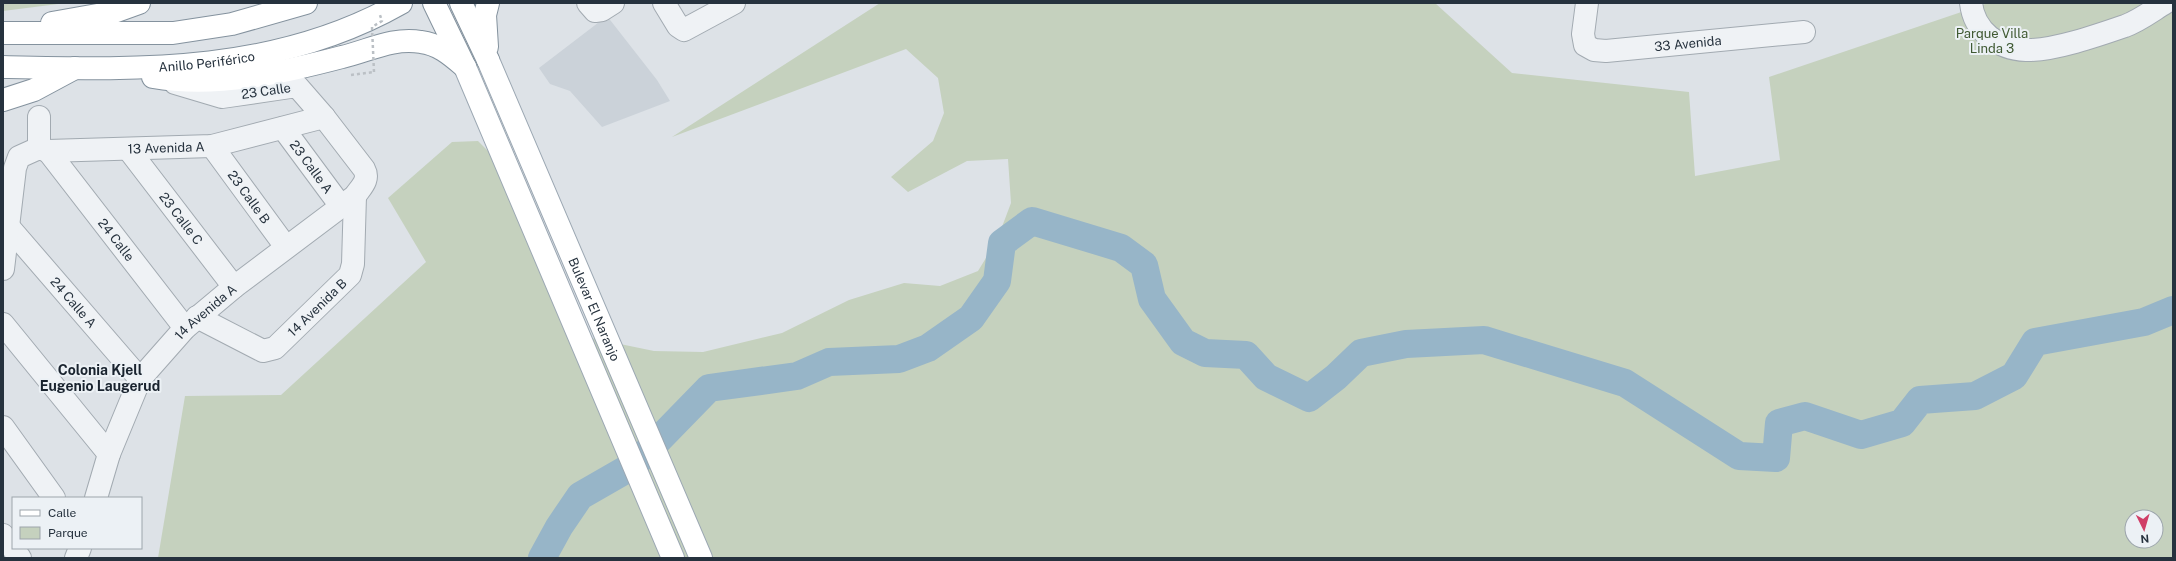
<svg xmlns="http://www.w3.org/2000/svg" width="2176" height="561" font-family="'Public Sans',sans-serif">
<rect width="100%" height="100%" fill="#dde2e7"/>
<path fill="#cbd2d9" d="M 607,16 L 657,80 L 670,101 L 602,127 L 570,91 L 550,84 L 539,68 Z"/>
<path fill="#c5d1be" fill-rule="evenodd" d="M 3,3 L 66,3 L 3,11 Z
M 880,3 L 1435,3 L 1512,73 L 1689,92 L 1695,176 L 1780,160 L 1769,77 L 1988,3 L 2173,3 L 2173,558 L 158,558 L 185,396 L 281,395 L 426,262 L 388,198 L 452,142 L 478,141 L 505,168 L 591,338 L 654,351 L 703,352 L 782,333 L 849,300 L 904,283 L 940,286 L 978,271 L 997,240 L 1011,203 L 1008,159 L 967,161 L 908,192 L 891,177 L 933,141 L 944,113 L 938,78 L 906,49 L 672,137 ZM 2132,517 L 2156,517 L 2156,541 L 2132,541 Z"/>
<g fill="none" stroke-linecap="round" stroke-linejoin="round">
<path stroke="#97b5c8" stroke-width="28" d="M 542,558 L 559,527 L 580,496 L 634,465 L 709,388 L 797,376 L 829,362 L 899,359 L 928,348 L 971,318 L 997,281 L 1002,243 L 1032,221 L 1121,248 L 1144,265 L 1152,299 L 1183,342 L 1205,353 L 1246,355 L 1266,377 L 1309,398 L 1336,377 L 1361,353 L 1406,344 L 1484,340 L 1625,383 L 1739,456 L 1776,458 L 1779,423 L 1805,416 L 1861,435 L 1902,423 L 1920,400 L 1975,396 L 2014,376 L 2035,342 L 2144,322 L 2173,310"/>
<g stroke="#a2aab1" stroke-width="24">
<g id="minor">
<path d="M 588,3 L 595,11 L 602,10 L 613,3"/>
<path d="M 664,3 L 678,26 L 684,30 L 734,3"/>
<path id="s1" d="M 1587,3 L 1583,34 L 1585,45 L 1594,50 L 1606,51 L 1804,32"/>
<path d="M 1971,3 C 1974,31 1998,49 2026,50 C 2053,51 2099,35 2125,26 C 2139,21 2152,11 2165,3"/>
<path id="s2" d="M 283,128 L 340,205"/>
<path id="s3" d="M 212,146 L 286,247"/>
<path d="M 39,148 L 39,117"/>
<path id="s4" d="M 129,150 L 234,287"/>
<path id="s5" d="M 48,151 L 185,328"/>
<path id="s6" d="M 7,225 L 140,379"/>
<path id="s7" d="M 3,269 L 15,168 L 19,157 L 39,148 L 48,151 L 212,146 L 324,117"/>
<path id="s8" d="M 197,317 L 263,351 L 275,348 L 350,275 L 353,264 L 355,196"/>
<path d="M 3,324 L 109,454"/>
<path d="M 3,427 L 54,498"/>
<path id="s9" d="M 96,498 L 109,454 L 140,379 L 185,328 L 234,287 L 355,196 C 361,187 370,180 364,169 L 324,117 L 297,86 L 222,97 L 175,83"/>
<path d="M 3,535 L 20,558"/>
<path d="M 76,558 L 80,548"/>
</g>
</g>
<g stroke="#9ca8b3" stroke-width="24">
<g id="major">
<path id="s10" d="M 488,60 L 701,558"/>
<path d="M 465,67 L 673,558"/>
</g>
</g>
<g stroke="#84929e" stroke-width="24">
<g id="highway">
<path d="M 434,3 L 463,63"/>
<path d="M 461,3 L 488,60"/>
<path d="M 52,23 L 114,12 L 139,3"/>
<path d="M 3,33 L 173,33 L 232,24 L 306,3"/>
<path d="M 487,47 L 485,15 L 488,3"/>
<path id="s11" d="M 3,67 C 141,70 276,74 401,3"/>
<path d="M 153,77 C 216,88 281,73 342,57 C 368,51 393,37 421,42 C 439,44 452,56 465,67"/>
<path d="M 3,100 L 34,90 L 75,68"/>
</g>
</g>
<path stroke="#bbc0c5" stroke-width="2.5" stroke-dasharray="3 3" stroke-linecap="butt" d="M 351,75 L 374,72"/>
<use href="#minor" stroke="#eff2f5" stroke-width="22"/>
<use href="#major" stroke="#fff" stroke-width="22"/>
<use href="#highway" stroke="#fff" stroke-width="22"/>
<path stroke="#bbc0c5" stroke-width="2.5" stroke-dasharray="3 3" stroke-linecap="butt" d="M 374,72 L 372,27 L 382,21 L 380,15"/>
</g>
<g text-anchor="middle" dominant-baseline="central" stroke-width="4" stroke-linejoin="round" paint-order="stroke">
<g font-size="13" fill="#405a33" stroke="#ecf1f5">
<text x="1992" y="33">Parque Villa<tspan x="1992" dy="15">Linda 3</tspan></text>
</g>
<g font-size="13" fill="#26323e" stroke="#ecf1f5">
<text stroke="none"><textPath href="#s1" startOffset="147">33 Avenida</textPath></text>
<text stroke="none"><textPath href="#s11" startOffset="204">Anillo Periférico</textPath></text>
<text transform="translate(266 91) rotate(-8)">23 Calle</text>
<text stroke="none"><textPath href="#s7" startOffset="263">13 Avenida A</textPath></text>
<text stroke="none"><textPath href="#s2" startOffset="48">23 Calle A</textPath></text>
<text stroke="none"><textPath href="#s3" startOffset="63">23 Calle B</textPath></text>
<text stroke="none"><textPath href="#s4" startOffset="86">23 Calle C</textPath></text>
<text stroke="none"><textPath href="#s5" startOffset="112">24 Calle</textPath></text>
<text stroke="none"><textPath href="#s6" startOffset="102">24 Calle A</textPath></text>
<text stroke="none"><textPath href="#s8" startOffset="145">14 Avenida B</textPath></text>
<text stroke="none"><textPath href="#s10" startOffset="271">Bulevar El Naranjo</textPath></text>
<text stroke="none"><textPath href="#s9" startOffset="221">14 Avenida A</textPath></text>
</g>
<g font-size="14" font-weight="bold" fill="#19232e" stroke="#ecf1f5">
<text x="100" y="370">Colonia Kjell<tspan x="100" dy="16">Eugenio Laugerud</tspan></text>
</g>
</g>
<rect width="2176" height="561" fill="none" stroke="#26323e" stroke-width="8"/>
<rect x="12" y="497" width="130" height="52" fill="#ecf1f5" stroke="#9da5ac"/>
<rect x="20" y="510" width="20" height="6" fill="#ffffff" stroke="#9da5ac"/>
<text x="48" y="517" font-size="12" fill="#26323e">Calle</text>
<rect x="20" y="527" width="20" height="12" fill="#c5d1be" stroke="#9da5ac"/>
<text x="48" y="537" font-size="12" fill="#26323e">Parque</text>
<g transform="translate(2144 529) rotate(175)"><circle r="19" fill="#ecf1f5" stroke="#9da5ac"/>
<path d="M0-3L7 15L0 10L-7 15Z" fill="#d03e67"/>
<text y="-6" font-size="11" font-weight="bold" text-anchor="middle" fill="#26323e">N</text>
</g>
</svg>
